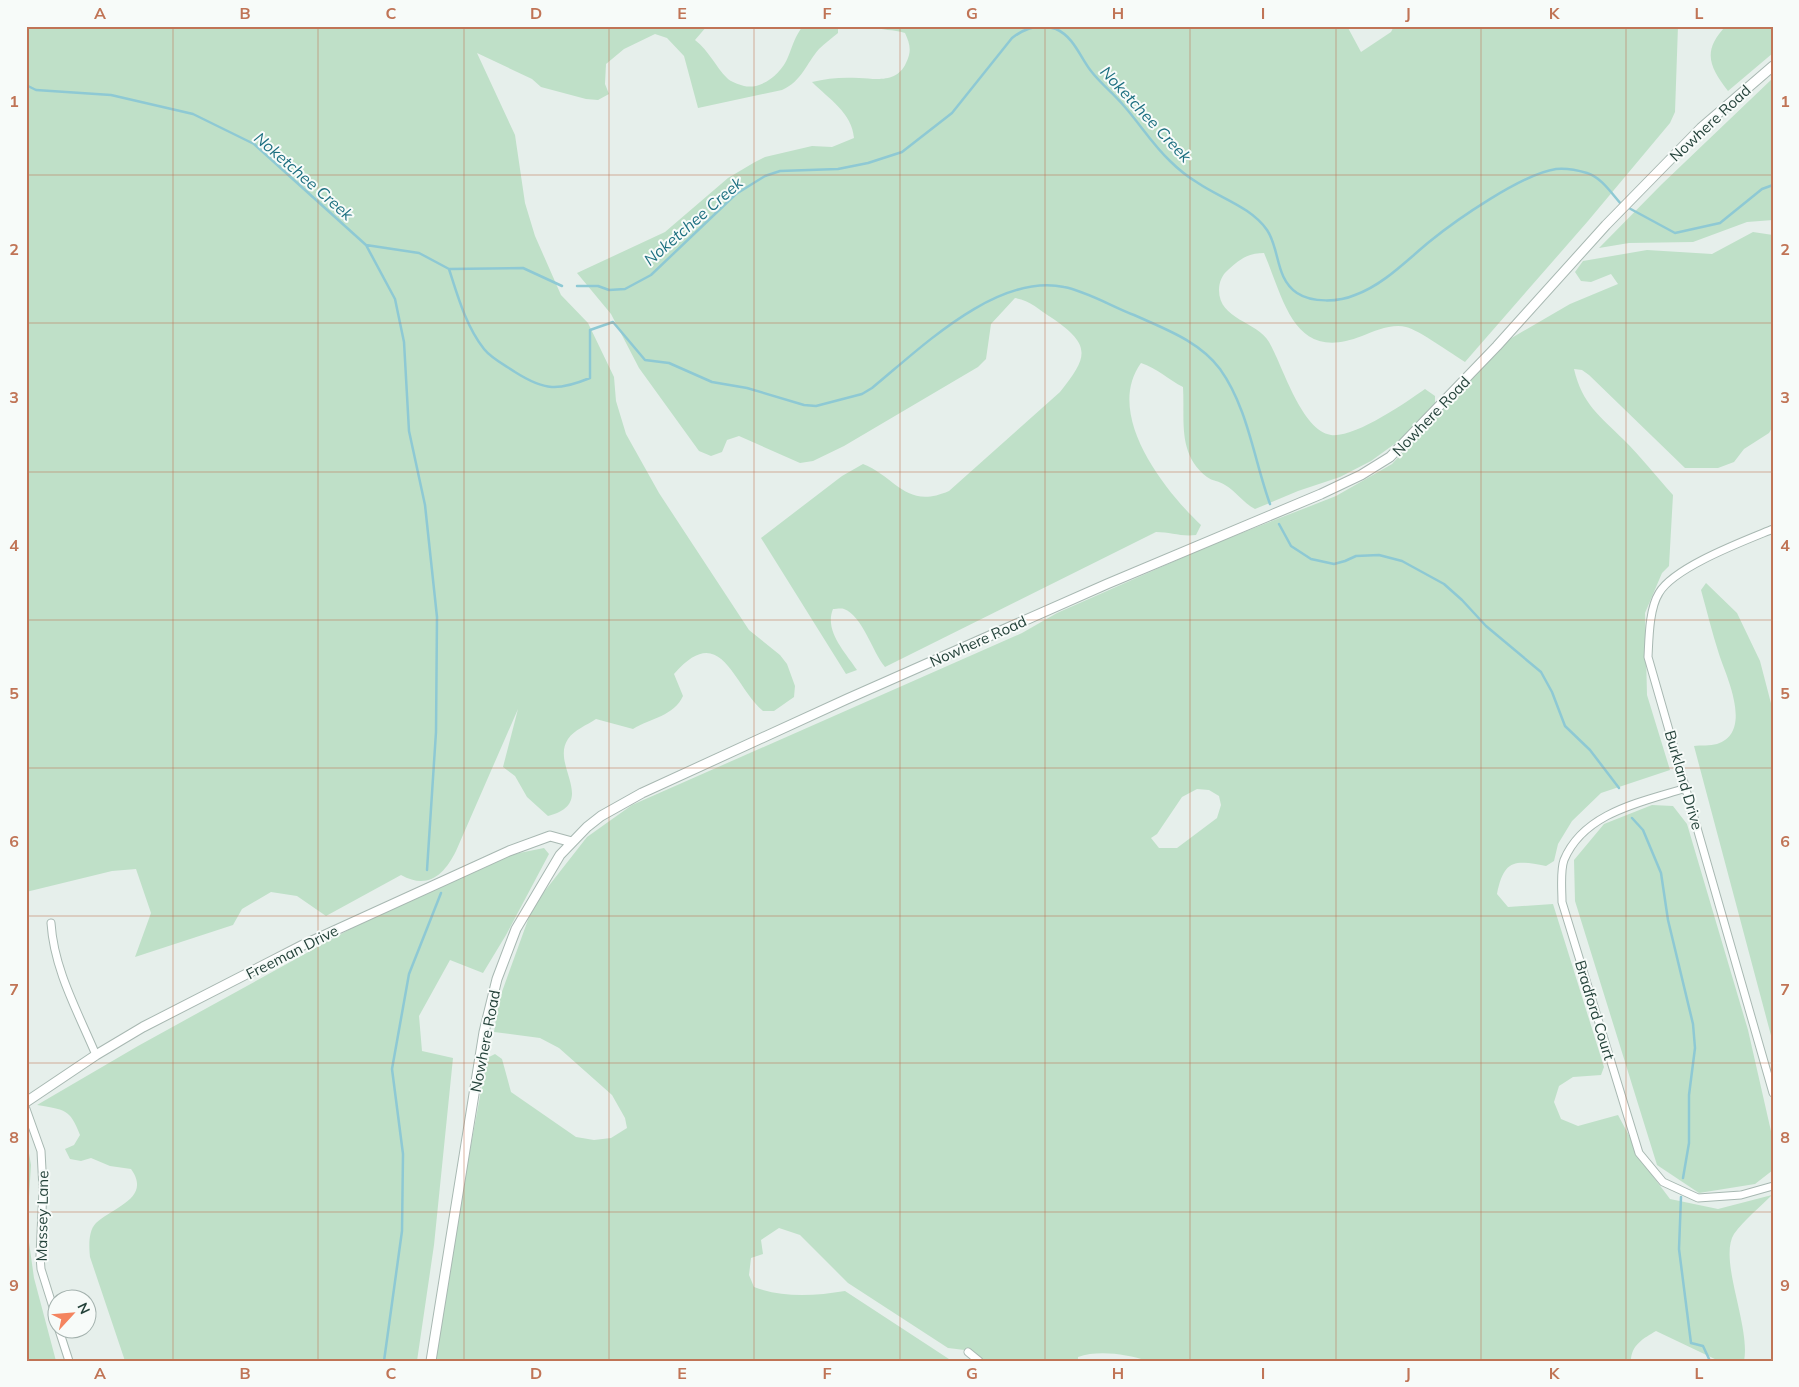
<svg xmlns="http://www.w3.org/2000/svg" width="1799" height="1387" font-family="Mulish,sans-serif">
<rect width="100%" height="100%" fill="#e6efeb"/>
<path fill="#bfe0c8" fill-rule="evenodd" d="M 26,26 L 707,26 L 695,40 C 710,52 715,66 727,78 C 731,82 738,84 744,86 C 762,90 782,73 788,57 C 793,45 795,36 803,26 L 838,26 L 838,33 C 832,38 825,43 819,49 C 806,64 802,81 782,90 L 698,108 L 684,56 L 667,38 L 655,34 L 624,49 L 606,64 L 605,84 L 609,94 L 598,100 L 586,99 L 541,87 L 532,79 L 477,53 L 515,135 L 525,203 L 535,236 L 561,295 L 588,323 L 614,377 L 616,401 L 626,434 L 659,493 L 749,630 L 780,655 L 787,664 L 795,686 L 794,697 L 774,711 L 763,711 C 732,684 721,620 674,674 L 683,696 C 674,716 651,718 633,729 L 596,719 C 587,725 574,730 568,739 C 550,765 599,803 548,816 L 527,797 L 515,776 L 503,767 L 518,709 L 456,851 C 444,875 428,890 401,875 L 326,916 L 297,896 L 271,892 L 242,909 L 233,925 L 135,957 L 151,913 L 136,869 L 112,871 L 26,892 Z
M 871,26 L 1347,26 L 1361,52 L 1391,32 L 1394,26 L 1678,26 L 1675,112 L 1670,123 L 1588,221 L 1465,362 C 1452,354 1419,330 1406,327 C 1393,323 1374,331 1362,336 C 1294,363 1285,302 1264,253 C 1248,253 1240,259 1228,270 C 1222,275 1219,282 1219,290 C 1219,320 1257,321 1269,342 C 1283,366 1301,430 1331,435 C 1355,438 1405,403 1425,389 L 1435,396 L 1435,407 L 1400,440 L 1371,461 L 1340,477 L 1298,491 L 1255,509 C 1243,503 1236,491 1225,485 C 1220,481 1212,481 1207,477 C 1177,454 1185,420 1183,387 C 1169,380 1157,368 1141,363 C 1104,414 1164,490 1201,525 L 1196,535 C 1182,537 1170,532 1156,532 L 885,667 C 873,653 862,615 844,609 C 841,608 836,609 833,609 C 824,631 845,652 857,670 L 846,674 L 761,538 L 842,476 L 863,464 C 896,477 906,510 949,491 L 1060,392 C 1089,356 1091,345 1052,318 C 1039,310 1030,300 1015,298 L 991,324 L 986,359 L 978,367 L 844,446 L 813,461 L 800,463 L 739,436 L 727,440 L 722,452 L 711,456 L 699,451 L 639,368 L 611,314 L 577,273 L 665,232 L 728,178 L 755,162 L 765,157 L 812,146 L 832,147 L 854,138 C 852,113 829,99 812,82 C 827,78 843,77 859,78 C 877,79 897,83 906,63 C 912,51 910,44 905,33 C 893,29 882,31 871,26 Z
M 1726,26 L 1773,26 L 1773,53 L 1728,91 C 1709,66 1702,51 1726,26 Z
M 1773,78 L 1773,220 L 1747,222 L 1693,242 L 1629,243 L 1599,248 L 1662,184 Z
M 1753,232 L 1773,235 L 1773,426 L 1769,433 L 1744,449 L 1734,462 L 1718,468 L 1685,468 L 1589,375 L 1582,370 L 1574,369 C 1582,404 1600,416 1624,440 C 1641,457 1657,477 1673,495 L 1669,566 L 1662,573 L 1645,613 L 1647,695 L 1670,770 L 1601,793 L 1572,821 L 1558,844 L 1554,861 L 1546,866 C 1515,860 1504,859 1497,894 L 1508,907 L 1553,904 L 1604,1067 L 1601,1075 L 1573,1077 L 1559,1086 L 1554,1102 L 1561,1119 L 1578,1126 L 1618,1115 L 1646,1167 L 1670,1199 L 1718,1209 L 1772,1195 C 1760,1207 1744,1220 1734,1234 C 1718,1259 1751,1327 1744,1361 L 1719,1361 L 1656,1331 C 1644,1338 1631,1345 1631,1361 L 1147,1361 C 1127,1354 1098,1350 1078,1357 L 1078,1361 L 984,1361 L 973,1351 L 948,1348 L 848,1283 L 800,1235 L 779,1228 L 761,1240 L 763,1254 L 751,1258 L 749,1275 L 754,1287 C 782,1298 815,1296 845,1291 L 952,1361 L 435,1361 L 451,1254 L 487,1058 L 495,1054 L 502,1059 L 511,1092 L 576,1137 L 594,1140 L 611,1138 L 627,1128 L 625,1118 L 612,1095 L 559,1048 L 540,1038 L 494,1032 L 499,1000 L 533,906 L 587,837 L 632,805 L 1022,633 L 1057,613 L 1211,545 L 1336,496 L 1392,464 L 1503,343 L 1570,304 L 1618,284 L 1611,274 L 1591,282 L 1581,281 L 1575,272 L 1583,261 L 1647,250 L 1712,254 ZM 1197,789 L 1209,790 L 1219,796 L 1221,805 L 1217,818 L 1177,848 L 1159,848 L 1151,838 L 1157,834 L 1182,797 Z
M 1706,583 L 1737,613 L 1760,661 L 1773,711 L 1773,1043 L 1694,746 C 1701,745 1710,746 1717,744 C 1754,732 1726,676 1719,654 C 1712,633 1707,611 1701,590 Z
M 1652,805 L 1673,806 L 1687,824 L 1748,1030 L 1773,1140 L 1773,1170 L 1755,1184 L 1699,1193 L 1657,1165 L 1575,901 L 1574,860 L 1604,824 Z
M 544,848 L 549,854 L 506,935 L 483,973 L 450,960 L 419,1016 L 422,1051 L 453,1058 L 434,1245 L 417,1361 L 125,1361 L 90,1257 C 89,1247 88,1231 96,1223 C 113,1207 152,1198 131,1169 L 110,1166 L 91,1158 L 81,1161 L 70,1159 L 65,1149 L 74,1145 L 80,1135 C 70,1108 64,1110 37,1105 L 138,1046 L 361,923 L 499,857 Z
M 26,1136 L 31,1165 L 27,1228 L 34,1278 L 56,1361 L 26,1361 Z"/>
<g fill="none" stroke-linecap="round" stroke-linejoin="round">
<path stroke="#8ec9d4" stroke-width="2.5" d="M 26,85 L 36,90 L 111,95 L 193,114 L 254,144 L 366,245 L 419,253 L 449,269 L 523,268 L 562,286
M 1627,207 L 1675,233 L 1720,223 L 1762,189 L 1773,185
M 366,245 L 395,299 L 404,342 L 409,431 L 425,505 L 437,617 L 436,732 L 427,870
M 449,269 C 458,297 466,326 484,349 C 492,359 505,365 515,372 C 545,391 558,391 590,378 L 590,330 L 613,322 L 645,360 L 669,363 L 712,382 L 747,388 L 804,405 L 816,406 L 862,394 L 872,388 C 921,348 996,273 1064,287 C 1086,291 1113,307 1134,315 C 1165,329 1199,341 1220,369 C 1248,408 1254,460 1270,504
M 577,286 L 598,286 L 609,290 L 625,289 L 651,275 L 736,194 L 765,176 L 780,171 L 838,169 L 868,163 L 902,152 L 952,113 L 1012,38 C 1025,28 1040,23 1056,29 C 1074,37 1080,57 1091,71 C 1101,84 1114,94 1124,106 C 1140,124 1152,144 1170,161 C 1178,169 1188,177 1198,183 C 1220,198 1251,207 1267,230 C 1280,249 1275,278 1297,293 C 1312,303 1339,302 1355,295 C 1383,285 1406,261 1429,242 C 1456,220 1522,174 1556,169 C 1566,168 1577,170 1587,173 C 1601,177 1612,194 1622,205
M 1279,524 L 1291,546 L 1311,559 L 1334,564 L 1345,561 L 1356,556 L 1379,555 L 1402,561 L 1444,584 L 1462,600 L 1486,626 L 1541,672 L 1552,692 L 1565,726 L 1590,750 L 1619,788
M 1632,818 L 1643,830 L 1661,873 L 1668,920 L 1693,1024 L 1695,1048 L 1689,1095 L 1689,1143 L 1683,1178
M 1681,1197 L 1679,1249 L 1691,1343 L 1703,1346 L 1710,1361
M 384,1361 L 402,1231 L 403,1154 L 392,1069 L 409,974 L 441,893"/>
<g stroke="#a8b8b2" stroke-width="9">
<path id="minor" d="M 1773,529 C 1744,541 1674,567 1659,593 C 1649,609 1649,639 1648,657 L 1773,1093
M 1686,788 C 1642,802 1584,812 1564,860 C 1560,871 1562,890 1562,902 L 1639,1153 L 1663,1182 L 1698,1198 L 1741,1195 L 1773,1186
M 51,923 C 54,970 78,1012 96,1055
M 26,1109 L 41,1151 L 43,1189 L 40,1256 L 41,1269 L 58,1323
M 59,1330 L 69,1361
M 968,1352 L 979,1361"/>
</g>
<g stroke="#a8b8b2" stroke-width="11">
<path id="tertiary" d="M 26,1102 L 96,1055 L 143,1027 L 303,945 L 509,851 L 550,836 L 572,842
M 431,1361 L 484,1032 L 497,979 L 516,929 L 560,855 L 587,827 L 601,816 L 642,793 L 847,699 L 1107,584 L 1321,494 L 1361,475 L 1390,457 L 1497,346 L 1606,225 L 1701,128 L 1773,66"/>
</g>
<use href="#minor" stroke="#fff" stroke-width="7"/>
<use href="#tertiary" stroke="#fff" stroke-width="9"/>
</g>
<path fill="none" stroke="#c07456" stroke-width="1" stroke-opacity="0.55" d="M 173,26 L 173,1361M 318,26 L 318,1361M 464,26 L 464,1361M 609,26 L 609,1361M 754,26 L 754,1361M 900,26 L 900,1361M 1045,26 L 1045,1361M 1190,26 L 1190,1361M 1336,26 L 1336,1361M 1481,26 L 1481,1361M 1626,26 L 1626,1361M 26,175 L 1773,175M 26,323 L 1773,323M 26,472 L 1773,472M 26,620 L 1773,620M 26,768 L 1773,768M 26,916 L 1773,916M 26,1063 L 1773,1063M 26,1212 L 1773,1212"/>
<g text-anchor="middle" dominant-baseline="central" stroke-width="4" stroke-linejoin="round" paint-order="stroke">
<g font-size="15" fill="#24423a" stroke="#f7fbf9">
<text transform="translate(1710 123) rotate(-43)">Nowhere Road</text>
<text transform="translate(1431 416) rotate(-46)">Nowhere Road</text>
<text transform="translate(978 641) rotate(-24)">Nowhere Road</text>
<text transform="translate(1684 780) rotate(74)">Burkland Drive</text>
<text transform="translate(292 952) rotate(-27)">Freeman Drive</text>
<text transform="translate(1595 1010) rotate(73)">Bradford Court</text>
<text transform="translate(485 1041) rotate(-79)">Nowhere Road</text>
<text transform="translate(42 1216) rotate(-89)">Massey Lane</text>
</g>
<g font-size="16" font-style="italic" fill="#1c6f80" stroke="#f7fbf9">
<text transform="translate(1146 114) rotate(47)">Noketchee Creek</text>
<text transform="translate(304 176) rotate(41)">Noketchee Creek</text>
<text transform="translate(693 221) rotate(-41)">Noketchee Creek</text>
</g>
</g>
<rect width="1799" height="1387" fill="none" stroke="#f7fbf9" stroke-width="55"/>
<g transform="translate(72 1314) rotate(64)"><circle r="24" fill="#f7fbf9" stroke="#a3b1ad"/>
<path d="M0-4L9 19L0 12L-9 19Z" fill="#f4845f"/>
<text y="-8" font-size="14" font-weight="bold" text-anchor="middle" fill="#24423a">N</text>
</g>
<rect x="28" y="28" width="1744" height="1332" fill="none" stroke="#c07456" stroke-width="2"/>
<g font-size="16" text-anchor="middle" font-weight="bold" fill="#c07456">
<text x="100" y="19">A</text>
<text x="245" y="19">B</text>
<text x="391" y="19">C</text>
<text x="536" y="19">D</text>
<text x="682" y="19">E</text>
<text x="827" y="19">F</text>
<text x="972" y="19">G</text>
<text x="1118" y="19">H</text>
<text x="1263" y="19">I</text>
<text x="1408" y="19">J</text>
<text x="1554" y="19">K</text>
<text x="1699" y="19">L</text>
<text x="14" y="107">1</text>
<text x="1785" y="107">1</text>
<text x="14" y="255">2</text>
<text x="1785" y="255">2</text>
<text x="14" y="403">3</text>
<text x="1785" y="403">3</text>
<text x="14" y="551">4</text>
<text x="1785" y="551">4</text>
<text x="14" y="699">5</text>
<text x="1785" y="699">5</text>
<text x="14" y="847">6</text>
<text x="1785" y="847">6</text>
<text x="14" y="995">7</text>
<text x="1785" y="995">7</text>
<text x="14" y="1143">8</text>
<text x="1785" y="1143">8</text>
<text x="14" y="1291">9</text>
<text x="1785" y="1291">9</text>
<text x="100" y="1379">A</text>
<text x="245" y="1379">B</text>
<text x="391" y="1379">C</text>
<text x="536" y="1379">D</text>
<text x="682" y="1379">E</text>
<text x="827" y="1379">F</text>
<text x="972" y="1379">G</text>
<text x="1118" y="1379">H</text>
<text x="1263" y="1379">I</text>
<text x="1408" y="1379">J</text>
<text x="1554" y="1379">K</text>
<text x="1699" y="1379">L</text>
</g>
</svg>
